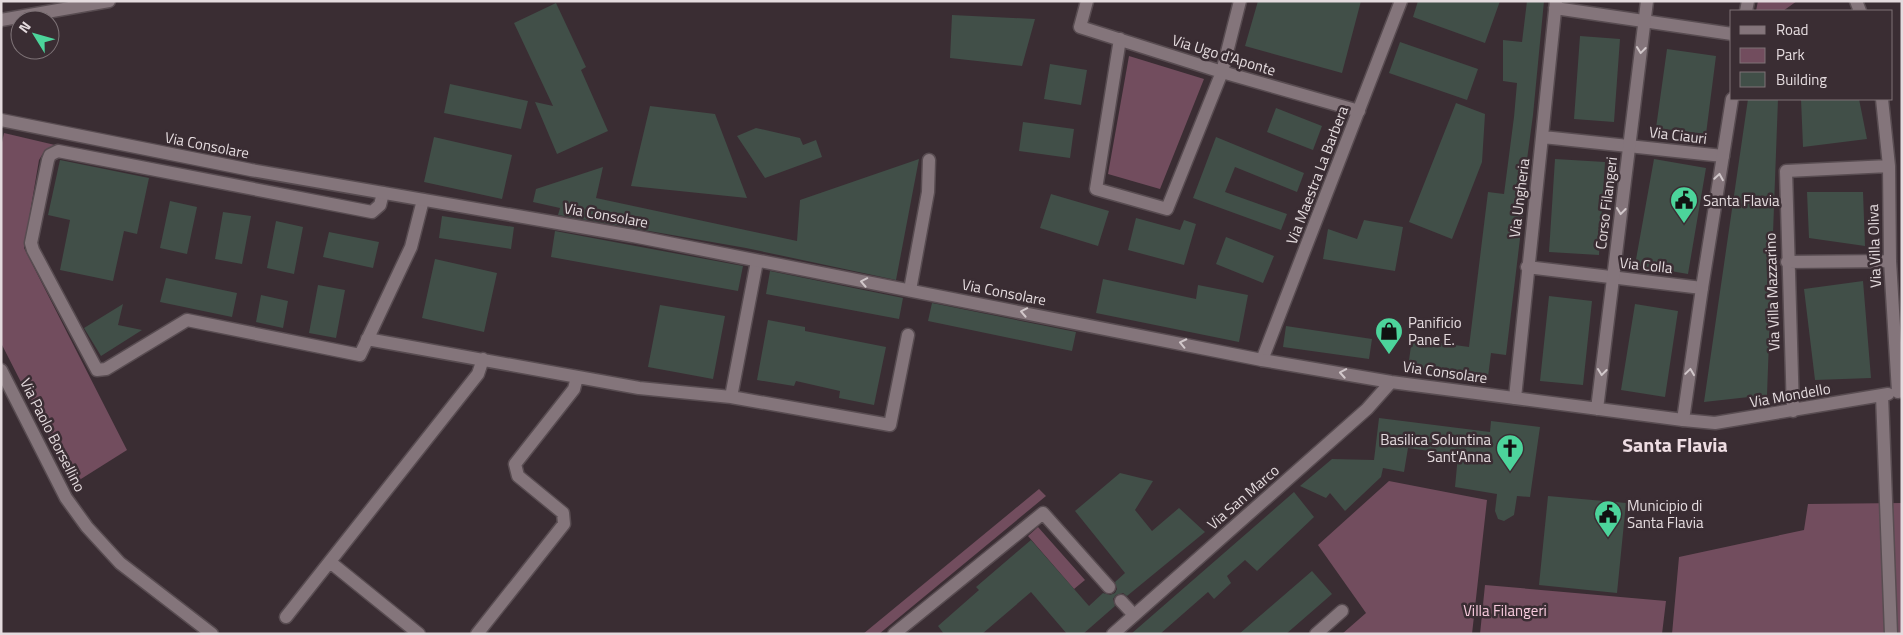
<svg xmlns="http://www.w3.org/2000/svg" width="1903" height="635" font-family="'Titillium Web',sans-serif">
<rect width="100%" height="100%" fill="#3a2d33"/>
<path fill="#724d5e" d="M 1758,1 L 1797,1 L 1783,11 L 1756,11 Z
M 1129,56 L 1204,79 L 1160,189 L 1108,174 Z
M 4,133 L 55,145 L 45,150 L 39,160 L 24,248 L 127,450 L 73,484 L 1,343 L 1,147 Z
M 1389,481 L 1487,500 L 1472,634 L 1342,634 L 1366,613 L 1318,545 Z
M 1039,489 L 1046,496 L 879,634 L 863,634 Z
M 1902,503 L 1902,634 L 1672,634 L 1679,557 L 1804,530 L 1808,504 Z
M 1038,527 L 1085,580 L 1074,589 L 1028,536 Z
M 1485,585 L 1666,601 L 1662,634 L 1480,634 Z"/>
<path fill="#414f48" d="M 1258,1 L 1361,1 L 1342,73 L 1245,46 Z
M 1418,1 L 1500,1 L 1485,43 L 1413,17 Z
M 1527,1 L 1544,1 L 1533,115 L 1522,197 L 1525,197 L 1506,355 L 1491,353 L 1488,377 L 1408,367 L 1412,339 L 1469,347 L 1488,192 L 1504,194 L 1514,117 L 1517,83 L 1503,81 L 1503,40 L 1522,42 Z
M 556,3 L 586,67 L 581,70 L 608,131 L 557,154 L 535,102 L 553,106 L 514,23 Z
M 952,15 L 1035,19 L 1022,66 L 950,58 Z
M 1580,36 L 1620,39 L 1614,122 L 1574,119 Z
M 1400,42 L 1478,69 L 1467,100 L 1389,73 Z
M 1667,49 L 1716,56 L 1706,134 L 1656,128 Z
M 1050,64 L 1087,70 L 1081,105 L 1044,99 Z
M 450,84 L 528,101 L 521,129 L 444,113 Z
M 1748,99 L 1778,99 L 1767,395 L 1704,402 Z
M 1801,99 L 1859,99 L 1867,139 L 1803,147 Z
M 1456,103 L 1485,114 L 1482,162 L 1452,239 L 1409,222 Z
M 650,106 L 715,114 L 747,198 L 631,186 Z
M 1276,108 L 1322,126 L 1313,150 L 1267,132 Z
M 1023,122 L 1074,129 L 1070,158 L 1019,151 Z
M 756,128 L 800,138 L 803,145 L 816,140 L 822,157 L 765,178 L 737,136 Z
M 434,137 L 512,155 L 502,199 L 424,182 Z
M 1216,137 L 1304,173 L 1297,192 L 1235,167 L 1225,192 L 1287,214 L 1281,230 L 1193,198 Z
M 919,159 L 896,280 L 746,248 L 558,215 L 560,208 L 533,202 L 536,189 L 603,167 L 596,198 L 797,241 L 800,200 Z
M 1555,159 L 1605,162 L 1599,255 L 1549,252 Z
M 1654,159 L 1706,168 L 1688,274 L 1635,265 Z
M 60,160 L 149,178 L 137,234 L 124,231 L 113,281 L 60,270 L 70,220 L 48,215 Z
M 1807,192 L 1863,192 L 1865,246 L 1809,238 Z
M 1051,194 L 1109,211 L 1098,246 L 1040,228 Z
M 170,201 L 197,207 L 187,254 L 160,248 Z
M 223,212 L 251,216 L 242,264 L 215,259 Z
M 442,216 L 514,227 L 511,249 L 439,238 Z
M 1136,218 L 1180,230 L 1184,220 L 1196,224 L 1184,265 L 1128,250 Z
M 1364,220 L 1403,227 L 1395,271 L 1323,259 L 1328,229 L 1357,239 Z
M 276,221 L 303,227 L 294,274 L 267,268 Z
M 555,231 L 743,266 L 738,291 L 551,257 Z
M 329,232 L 379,242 L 373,268 L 323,257 Z
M 1226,237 L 1274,256 L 1263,283 L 1216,264 Z
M 435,259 L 497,273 L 484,332 L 422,318 Z
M 770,271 L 903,298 L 899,319 L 766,294 Z
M 166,278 L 237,293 L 232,317 L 160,302 Z
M 1103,279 L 1196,299 L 1198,285 L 1248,295 L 1239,342 L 1096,313 Z
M 1863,281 L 1871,378 L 1815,380 L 1804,289 Z
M 318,285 L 345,290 L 336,338 L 309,333 Z
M 261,295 L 288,301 L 283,328 L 256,322 Z
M 1549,296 L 1592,301 L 1583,385 L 1540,381 Z
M 932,303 L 1076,332 L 1072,351 L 928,321 Z
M 123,304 L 118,325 L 142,330 L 101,356 L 84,328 Z
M 1635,304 L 1678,311 L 1665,397 L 1621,390 Z
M 660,305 L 725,316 L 713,379 L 648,367 Z
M 768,320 L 805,327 L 805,331 L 886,347 L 874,405 L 839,398 L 840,391 L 796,381 L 794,386 L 757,380 Z
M 1286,326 L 1372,339 L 1369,359 L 1283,347 Z
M 1379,418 L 1490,432 L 1491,421 L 1540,427 L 1530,497 L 1517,496 L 1514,515 L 1504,521 L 1498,519 L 1495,511 L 1497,494 L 1455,487 L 1458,455 L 1408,448 L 1404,472 L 1383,468 L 1381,477 L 1345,511 L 1330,493 L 1326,498 L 1300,486 L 1332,459 L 1374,460 Z
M 1120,473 L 1153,481 L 1135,510 L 1152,531 L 1179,508 L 1205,532 L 1127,596 L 1123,593 L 1116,595 L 1113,599 L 1115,606 L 1083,634 L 1067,634 L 1031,592 L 982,634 L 944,634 L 938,626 L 979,590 L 976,587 L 1031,540 L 1089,606 L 1103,593 L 1110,595 L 1115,593 L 1117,589 L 1115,582 L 1125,573 L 1075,511 Z
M 1294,492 L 1314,517 L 1257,571 L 1245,560 L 1227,576 L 1231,583 L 1214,599 L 1208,592 L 1160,634 L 1131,634 Z
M 1548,496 L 1626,503 L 1617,593 L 1539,585 Z
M 1312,571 L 1332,594 L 1286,634 L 1239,634 Z"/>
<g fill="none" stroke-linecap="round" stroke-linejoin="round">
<g stroke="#584c51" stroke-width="15">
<path id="minor" d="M 1087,1 L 1080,27 L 1222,72 L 1359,111
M 1856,1 L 1860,11
M 1555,8 L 1732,34
M 1120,39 L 1096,189 L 1167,209 L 1222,72 L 1240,1
M 1882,99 L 1889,166 L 1890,261 L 1898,392
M 1543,137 L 1723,156
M 383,193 L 380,205 L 372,212 L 58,151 L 50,155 L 48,160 L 31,243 L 33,250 L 97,370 L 106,369 L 187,320 L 360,355 L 411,247 L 423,200
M 1787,262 L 1890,261
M 1527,267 L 1702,288
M 910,290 L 928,192 L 929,160
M 367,339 L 639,388 L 731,397 L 890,425 L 908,335
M 1262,360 L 1401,1
M 1882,395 L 1891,634
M 731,397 L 757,261
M 1515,398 L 1556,1
M 1793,411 L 1786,171 L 1889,166
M 1683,420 L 1715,423 L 1888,394
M 330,562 L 419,634
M 1121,601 L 1134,615
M 286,617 L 478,374 L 483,359
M 477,634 L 564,524 L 563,513 L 518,476 L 515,464 L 574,389 L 577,377
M 894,634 L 1043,513 L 1109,587
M 1316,634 L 1342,611"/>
</g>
<g stroke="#584c51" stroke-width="15">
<path id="tertiary" d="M 1746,11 L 1748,1
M 1,20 L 109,1
M 1,120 L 251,170 L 633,236 L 1262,360 L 1391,382 L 1683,420 L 1702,288 L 1732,99
M 1,370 L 66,498 L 87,527 L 120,563 L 212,634
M 1597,409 L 1647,1
M 1113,634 L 1367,409 L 1391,382"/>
</g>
<use href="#minor" stroke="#84757b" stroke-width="12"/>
<use href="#tertiary" stroke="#84757b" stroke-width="12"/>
</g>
<defs><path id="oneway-chevron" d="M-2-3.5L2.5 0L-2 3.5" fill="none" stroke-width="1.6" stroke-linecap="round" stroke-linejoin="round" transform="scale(1.25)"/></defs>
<g stroke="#d1c7ca">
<use href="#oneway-chevron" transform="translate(1641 50) rotate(97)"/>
<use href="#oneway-chevron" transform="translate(1719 177) rotate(-81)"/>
<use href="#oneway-chevron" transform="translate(1621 211) rotate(97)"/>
<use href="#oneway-chevron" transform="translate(864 282) rotate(-169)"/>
<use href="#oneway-chevron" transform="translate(1024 312) rotate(-169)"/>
<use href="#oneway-chevron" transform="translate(1183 343) rotate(-168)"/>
<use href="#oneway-chevron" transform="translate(1602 372) rotate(97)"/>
<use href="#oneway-chevron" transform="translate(1690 372) rotate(-82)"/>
<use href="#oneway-chevron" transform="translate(1343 373) rotate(-170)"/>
</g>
<defs>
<g id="civic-pin" transform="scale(1.4375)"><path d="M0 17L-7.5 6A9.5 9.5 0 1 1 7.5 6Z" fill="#4cd49b" stroke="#3a2d33"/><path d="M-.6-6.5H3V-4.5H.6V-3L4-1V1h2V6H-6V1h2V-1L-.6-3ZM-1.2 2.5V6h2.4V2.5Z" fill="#111"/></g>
<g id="shop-pin" transform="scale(1.4375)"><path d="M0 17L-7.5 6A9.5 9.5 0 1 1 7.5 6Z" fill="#4cd49b" stroke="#3a2d33"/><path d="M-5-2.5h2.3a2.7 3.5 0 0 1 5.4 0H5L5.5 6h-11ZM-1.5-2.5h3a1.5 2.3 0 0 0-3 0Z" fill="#111"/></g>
<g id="church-pin" transform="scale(1.4375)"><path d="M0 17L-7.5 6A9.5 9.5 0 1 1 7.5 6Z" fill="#4cd49b" stroke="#3a2d33"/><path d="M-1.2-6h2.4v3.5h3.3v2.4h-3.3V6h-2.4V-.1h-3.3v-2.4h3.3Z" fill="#111"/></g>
</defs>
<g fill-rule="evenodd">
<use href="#civic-pin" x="1684" y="200"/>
<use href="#shop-pin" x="1389" y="331"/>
<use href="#church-pin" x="1510" y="448"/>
<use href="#civic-pin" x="1608" y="514"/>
</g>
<g text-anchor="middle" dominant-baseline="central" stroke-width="5" stroke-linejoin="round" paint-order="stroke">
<g font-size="15" fill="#e4dbde" stroke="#3a2d33">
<text transform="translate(1224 55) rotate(17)">Via Ugo d'Aponte</text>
<text transform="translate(1678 135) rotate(7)">Via Ciauri</text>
<text transform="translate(207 145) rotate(11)">Via Consolare</text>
<text transform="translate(1317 175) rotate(-69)">Via Maestra La Barbera</text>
<text transform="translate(1519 198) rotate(-83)">Via Ungheria</text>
<text transform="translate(1606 203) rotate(-83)">Corso Filangeri</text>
<text transform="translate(606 215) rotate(10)">Via Consolare</text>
<text transform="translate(1874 246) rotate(-92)">Via Villa Oliva</text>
<text transform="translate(1646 265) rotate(6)">Via Colla</text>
<text transform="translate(1004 292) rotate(11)">Via Consolare</text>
<text transform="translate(1772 292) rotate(-92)">Via Villa Mazzarino</text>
<text transform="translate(1445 372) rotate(8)">Via Consolare</text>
<text transform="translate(1790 395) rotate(-10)">Via Mondello</text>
<text transform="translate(53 435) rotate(63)">Via Paolo Borsellino</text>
<text transform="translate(1243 497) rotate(-41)">Via San Marco</text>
</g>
<g font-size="15" fill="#e4dbde" stroke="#3a2d33" text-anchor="start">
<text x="1703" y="200">Santa Flavia</text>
<text x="1408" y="322">Panificio<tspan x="1408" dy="17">Pane E.</tspan></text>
<text x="1491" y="439" text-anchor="end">Basilica Soluntina<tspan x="1491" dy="17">Sant'Anna</tspan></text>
<text x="1627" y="505">Municipio di<tspan x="1627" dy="17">Santa Flavia</tspan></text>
</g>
<g font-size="15" fill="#f8cbde" stroke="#3a2d33">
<text x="1505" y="610">Villa Filangeri</text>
</g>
<g font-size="20" font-weight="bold" fill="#eedde3" stroke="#3a2d33">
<text x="1675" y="444">Santa Flavia</text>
</g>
</g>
<rect width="1903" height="635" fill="none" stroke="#e4dbde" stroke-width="5"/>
<rect x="1730" y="10" width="162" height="90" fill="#3a2d33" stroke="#7e7377"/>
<rect x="1740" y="26" width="25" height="8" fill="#84757b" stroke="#7e7377"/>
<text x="1776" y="35" font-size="15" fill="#e4dbde">Road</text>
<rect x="1740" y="48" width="25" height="15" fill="#724d5e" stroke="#7e7377"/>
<text x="1776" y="60" font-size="15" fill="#e4dbde">Park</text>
<rect x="1740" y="72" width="25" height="15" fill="#414f48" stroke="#7e7377"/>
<text x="1776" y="85" font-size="15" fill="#e4dbde">Building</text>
<g transform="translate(35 35) rotate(307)"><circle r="24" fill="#3a2d33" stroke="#7e7377"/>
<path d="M0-4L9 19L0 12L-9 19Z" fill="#4cd49b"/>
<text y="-8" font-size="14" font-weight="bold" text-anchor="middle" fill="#e4dbde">N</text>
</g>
</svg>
